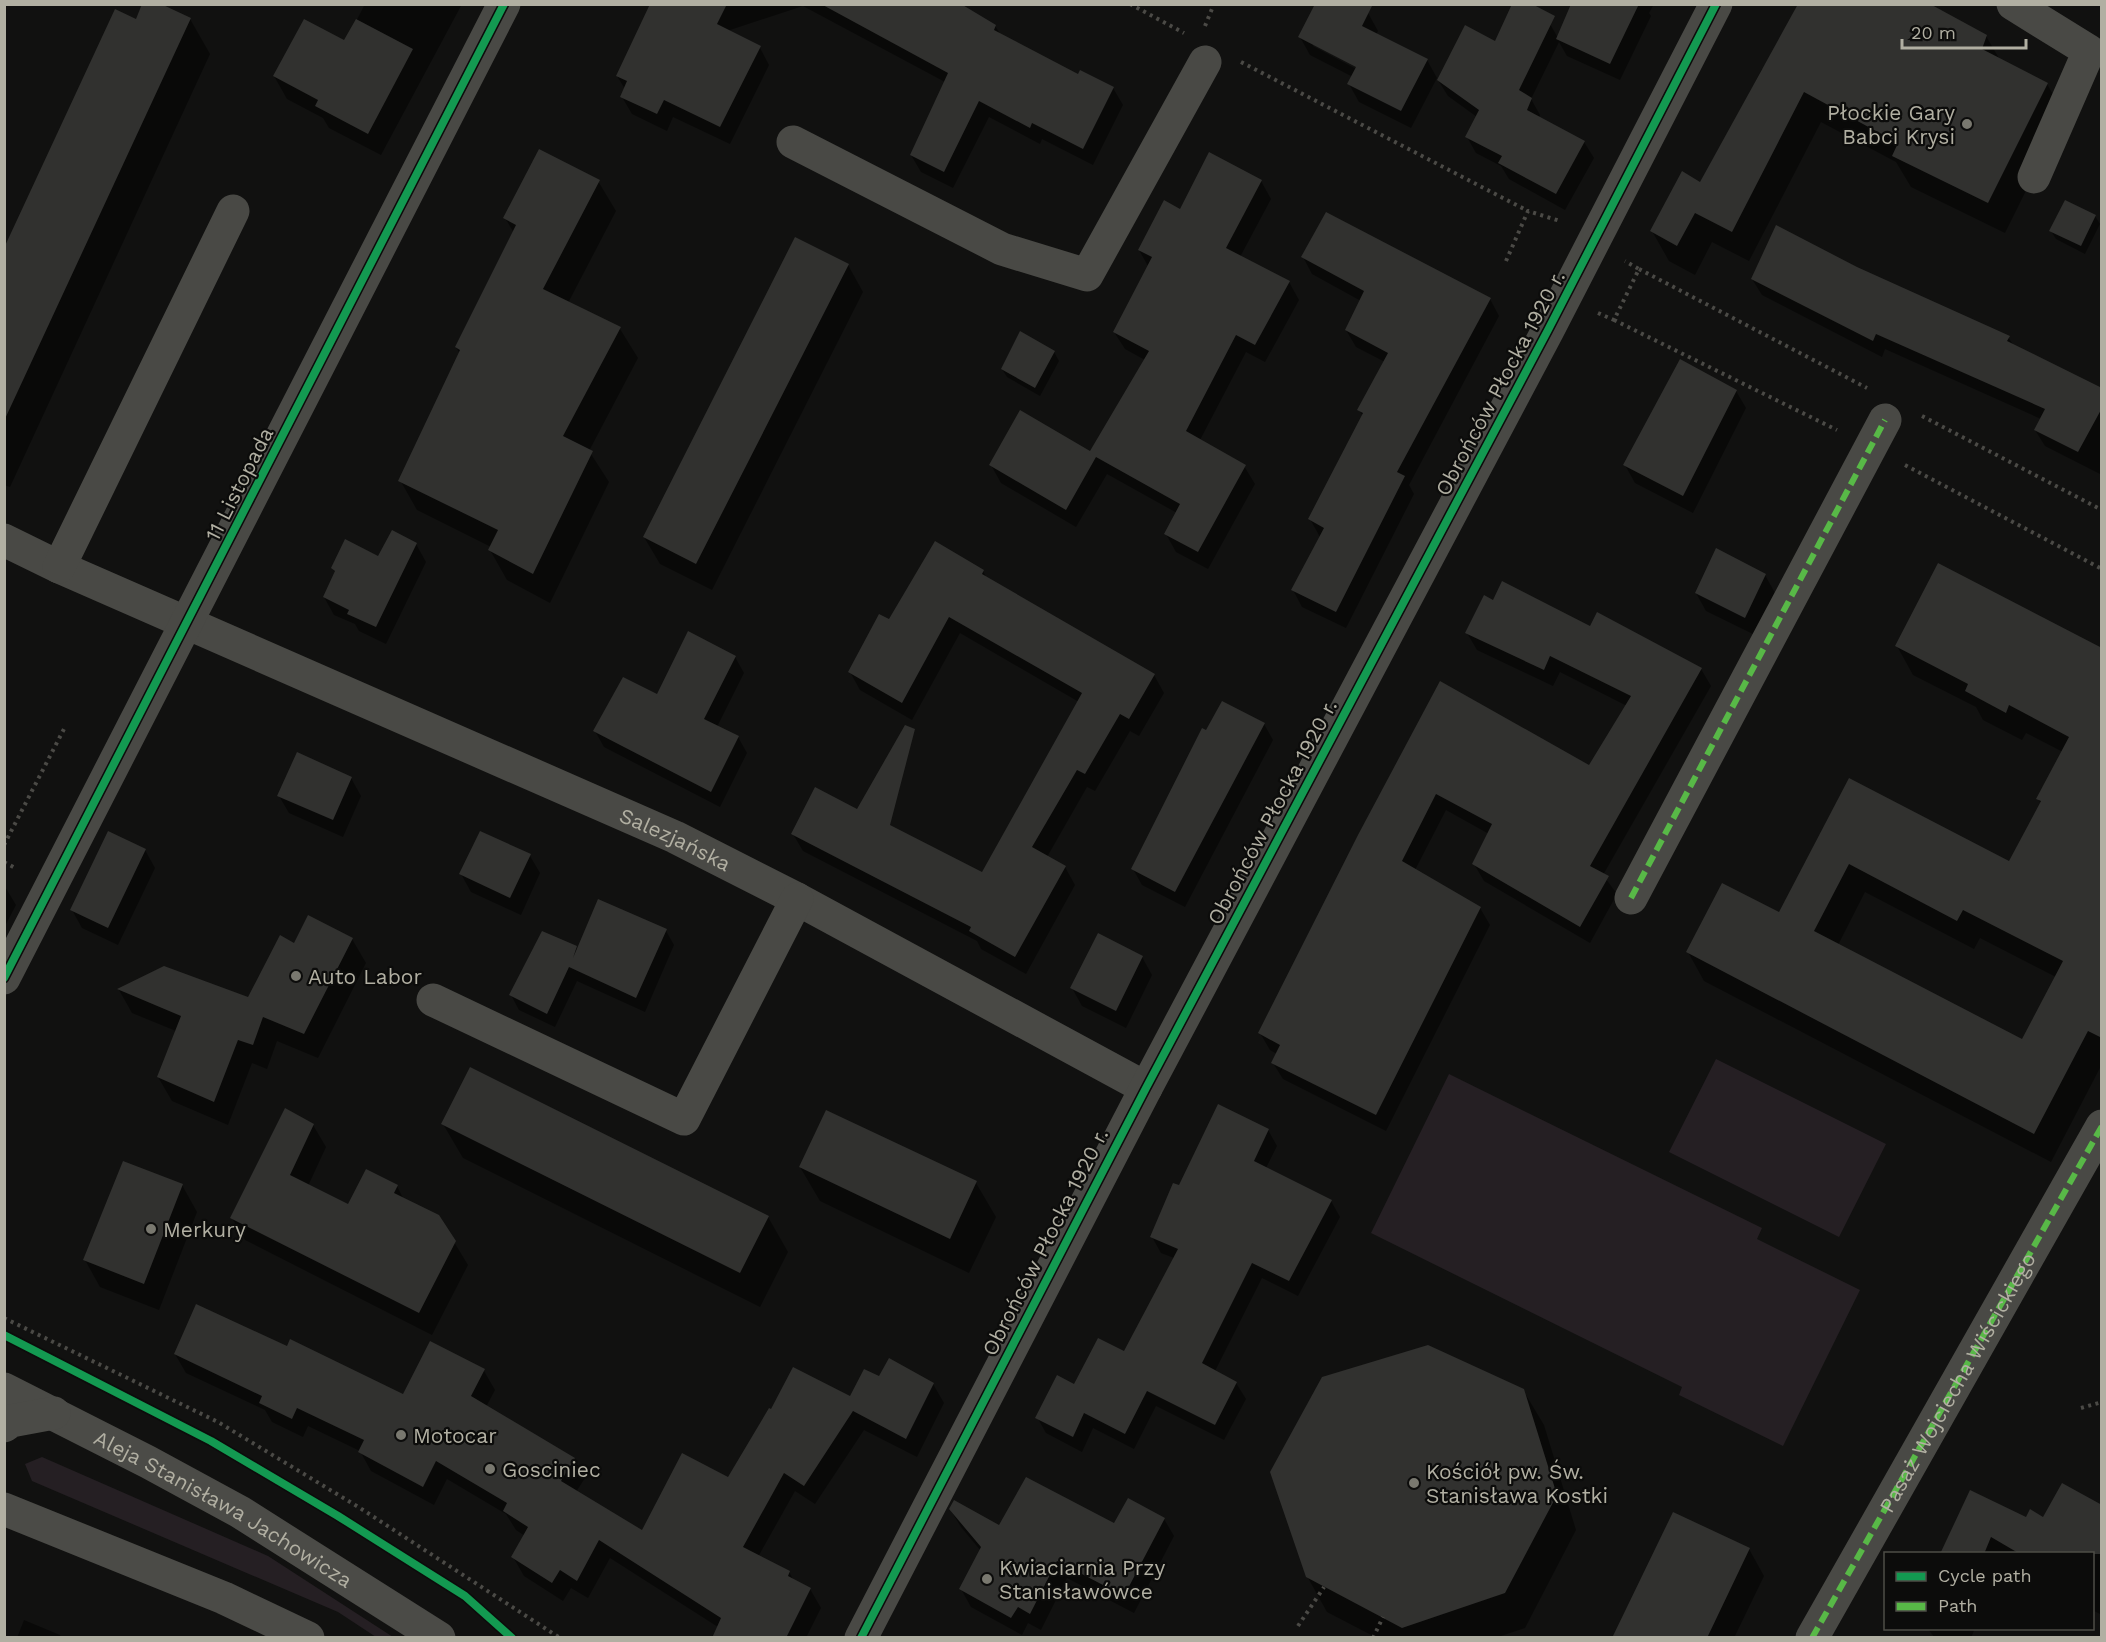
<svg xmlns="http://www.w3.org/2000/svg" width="2106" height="1642" font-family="'Work Sans',sans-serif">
<rect width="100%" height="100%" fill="#111110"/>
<path fill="#251f23" d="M 1716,1059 L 1886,1144 L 1839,1237 L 1669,1152 Z
M 1449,1074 L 1762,1228 L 1757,1239 L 1860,1290 L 1783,1446 L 1679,1395 L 1682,1387 L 1371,1233 Z
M 42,1457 L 268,1556 L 393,1637 L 376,1637 L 338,1612 L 32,1481 L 25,1464 Z"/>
<path fill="#0007" fill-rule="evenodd" d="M 365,4 L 462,4 L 381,155 L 329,128 L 323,118 L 287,99 L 274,76 L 345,43 Z
M 677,4 L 958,4 L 995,26 L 1001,35 L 1079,76 L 1113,88 L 1123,105 L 1093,165 L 1042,139 L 1040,144 L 989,117 L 953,188 L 921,172 L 911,155 L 945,82 L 803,6 L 727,31 L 760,48 L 769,65 L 730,144 L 673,117 L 667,131 L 632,114 L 622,97 L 625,89 L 617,76 Z
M 1574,4 L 1654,4 L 1649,13 L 1651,16 L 1620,80 L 1567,56 L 1559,42 L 1531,99 L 1540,115 L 1539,118 L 1584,142 L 1594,158 L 1565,210 L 1509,179 L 1501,166 L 1476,153 L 1467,137 L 1477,117 L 1448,96 L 1438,80 L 1495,43 L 1550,24 L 1558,38 Z
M 1368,13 L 1378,31 L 1376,35 L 1427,60 L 1437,78 L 1411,128 L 1359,102 L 1349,84 L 1353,77 L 1310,55 L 1300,37 ZM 1313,43 L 1363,69 L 1362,72 L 1313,46 Z
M 190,19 L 210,54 L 10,487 L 4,485 L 4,252 L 136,20 Z
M 1986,36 L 2000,60 L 2047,84 L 2064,114 L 2005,233 L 1911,187 L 1896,162 L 1821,122 L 1749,261 L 1712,242 L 1695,275 L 1669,261 L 1652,231 L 1701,184 L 1762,69 Z
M 598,181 L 616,211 L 568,303 L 620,329 L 638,358 L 589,451 L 609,482 L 550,603 L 507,580 L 490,550 L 491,547 L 417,510 L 400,480 L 460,354 L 456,347 L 514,233 L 505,218 Z
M 1261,181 L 1271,199 L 1240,257 L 1289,282 L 1299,300 L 1265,362 L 1246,352 L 1200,440 L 1244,466 L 1255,484 L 1208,569 L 1176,552 L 1166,534 L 1177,513 L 1107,474 L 1076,527 L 1001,483 L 991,465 L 1090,453 L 1145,360 L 1125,349 L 1114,332 L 1148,266 L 1139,250 L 1180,211 Z
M 2095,216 L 2100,224 L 2085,254 L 2056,239 L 2051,231 Z
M 1303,257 L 1490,299 L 1499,316 L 1409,485 L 1414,494 L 1346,628 L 1302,607 L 1293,590 L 1320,537 L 1310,519 L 1363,416 L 1359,410 L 1385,362 L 1356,347 L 1346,330 L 1361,301 L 1312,274 Z
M 848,265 L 863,292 L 712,590 L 660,564 L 644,537 Z
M 1856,268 L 2008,337 L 2014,346 L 2102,389 L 2102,475 L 2045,446 L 2035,430 L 2041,419 L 1885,349 L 1882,357 L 1762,295 L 1752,279 Z
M 1054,352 L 1059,361 L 1040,396 L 1007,377 L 1002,369 Z
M 1736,391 L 1746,408 L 1693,513 L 1635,483 L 1625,465 Z
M 416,544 L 426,562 L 386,644 L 359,631 L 355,624 L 334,615 L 324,597 L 336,573 L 332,568 L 379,558 Z
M 983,571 L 987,579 L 1154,675 L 1164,693 L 1139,736 L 1130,731 L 1095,791 L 1087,787 L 1047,857 L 1065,867 L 1075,885 L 1026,974 L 981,949 L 977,941 L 803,851 L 793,834 L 982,874 L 1079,702 L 960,633 L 912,720 L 860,690 L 850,672 L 889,621 Z
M 1765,575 L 1775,593 L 1755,635 L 1706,611 L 1696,593 Z
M 1494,602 L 1591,628 L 1701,669 L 1711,686 L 1603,875 L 1617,894 L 1590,943 L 1484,881 L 1474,864 L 1489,834 L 1446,810 L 1415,870 L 1480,908 L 1490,925 L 1386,1131 L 1283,1079 L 1273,1063 L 1277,1054 L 1270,1050 L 1260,1033 L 1441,683 L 1590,767 L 1627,706 L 1560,672 L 1553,686 L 1477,650 L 1467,633 Z
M 1897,646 L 2102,660 L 2102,1064 L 2051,1162 L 1704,981 L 1688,952 L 1779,914 L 1850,780 L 2010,863 L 2041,804 L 2038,799 L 2063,752 L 2026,733 L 2022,740 L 1983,720 L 1976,707 L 1913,675 ZM 1865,892 L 1974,949 L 1980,938 L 2056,977 L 2023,1041 L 1838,945 Z
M 735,657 L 744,673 L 717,727 L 738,737 L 747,753 L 720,807 L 604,747 L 595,731 Z
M 1264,724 L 1273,740 L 1185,907 L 1142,885 L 1133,869 L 1207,732 Z
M 351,778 L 361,796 L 343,837 L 289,813 L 279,796 Z
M 145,850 L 155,868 L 118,945 L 82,928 L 72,910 Z
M 530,856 L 540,873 L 521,915 L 471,892 L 461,874 Z
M 4,885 L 16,905 L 4,928 Z
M 666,931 L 674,945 L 645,1012 L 577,981 L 555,1027 L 519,1010 L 511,995 L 576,948 L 578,950 Z
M 352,939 L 366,963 L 318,1058 L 277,1041 L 267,1069 L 252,1063 L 228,1125 L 172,1101 L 158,1077 L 176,1031 L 132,1013 L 119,990 L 164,967 L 249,999 L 294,945 Z
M 1142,957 L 1152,975 L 1126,1028 L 1082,1006 L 1072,988 Z
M 443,1124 L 768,1217 L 788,1252 L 760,1307 L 463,1158 Z
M 313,1125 L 326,1147 L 308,1186 L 349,1206 L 397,1186 L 404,1200 L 454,1242 L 468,1265 L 432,1335 L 245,1240 L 232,1218 Z
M 1268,1130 L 1277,1146 L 1266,1168 L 1331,1201 L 1340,1217 L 1298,1296 L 1262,1278 L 1215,1371 L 1236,1383 L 1246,1399 L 1224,1440 L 1156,1406 L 1134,1449 L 1093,1428 L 1082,1452 L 1046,1433 L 1037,1417 L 1075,1386 L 1125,1353 L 1174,1258 L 1161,1253 L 1152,1237 L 1180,1187 Z
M 800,1167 L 976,1183 L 996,1217 L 969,1273 L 820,1201 Z
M 182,1185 L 197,1212 L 159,1310 L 100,1287 L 85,1260 Z
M 288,1348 L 404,1396 L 484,1371 L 495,1390 L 486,1407 L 574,1459 L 585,1478 L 576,1492 L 642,1532 L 728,1479 L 880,1378 L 933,1384 L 944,1403 L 917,1457 L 864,1430 L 815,1504 L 795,1491 L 758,1557 L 789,1572 L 794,1581 L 810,1589 L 821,1608 L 806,1638 L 713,1638 L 718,1627 L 610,1558 L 588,1598 L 571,1588 L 563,1601 L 524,1576 L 513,1557 L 525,1536 L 516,1530 L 506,1514 L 447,1479 L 434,1505 L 371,1471 L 360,1451 L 308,1426 L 303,1437 L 272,1422 L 265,1410 L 186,1373 L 175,1354 Z
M 1523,1390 L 1544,1425 L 1576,1530 L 1525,1628 L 1495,1638 L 1377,1638 L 1327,1612 L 1307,1576 Z
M 2102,1507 L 2102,1615 L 2092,1610 L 2092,1554 L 1942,1554 L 2026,1519 L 2044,1519 Z
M 950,1509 L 1000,1527 L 1115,1525 L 1164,1519 L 1174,1536 L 1134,1613 L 1067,1578 L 1041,1630 L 1028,1623 L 1022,1635 L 971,1607 L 961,1589 L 981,1551 L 961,1527 Z
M 1749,1549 L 1764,1576 L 1734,1638 L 1613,1638 Z
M 24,1620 L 60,1635 L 61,1638 L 17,1638 Z
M 1927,1628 L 1975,1628 L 1971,1638 L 1935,1638 Z"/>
<path fill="#31312f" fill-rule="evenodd" d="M 142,4 L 161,4 L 191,18 L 4,421 L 4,248 L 115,9 L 136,19 Z
M 650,4 L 727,4 L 717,24 L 761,46 L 720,127 L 664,100 L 657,114 L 620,97 L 627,81 L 616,76 Z
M 821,4 L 961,4 L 996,25 L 994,30 L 1078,74 L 1080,70 L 1114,87 L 1083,149 L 1032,123 L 1030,128 L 979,101 L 944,172 L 910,155 L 948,73 Z
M 1315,4 L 1373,4 L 1362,26 L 1428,59 L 1401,111 L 1347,84 L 1356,67 L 1298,37 Z
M 1512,4 L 1532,4 L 1555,16 L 1519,90 L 1532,98 L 1527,110 L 1585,141 L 1556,194 L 1498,163 L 1502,156 L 1465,137 L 1479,110 L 1437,80 L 1465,25 L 1495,41 Z
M 1571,4 L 1639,4 L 1610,64 L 1556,39 Z
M 1798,4 L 1930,4 L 1987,35 L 1982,49 L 2048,83 L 1988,203 L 1892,156 L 1898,143 L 1804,92 L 1732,232 L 1695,213 L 1677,246 L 1650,231 L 1682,171 L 1700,182 Z
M 304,19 L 344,40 L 356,19 L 413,49 L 368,134 L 315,106 L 318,100 L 273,76 Z
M 539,149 L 600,180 L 543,289 L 621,327 L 563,436 L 593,451 L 533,574 L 488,550 L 498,530 L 398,481 L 460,350 L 455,347 L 516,225 L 503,218 Z
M 1209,152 L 1262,180 L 1226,248 L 1290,281 L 1255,345 L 1236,335 L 1186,431 L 1246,465 L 1198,552 L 1164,534 L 1180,504 L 1096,457 L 1066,510 L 989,465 L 1020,410 L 1090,451 L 1149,351 L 1113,332 L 1152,257 L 1138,250 L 1164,200 L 1180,209 Z
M 2065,200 L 2096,215 L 2081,246 L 2049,231 Z
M 1326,212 L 1491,298 L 1397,472 L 1405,476 L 1336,612 L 1291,590 L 1324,528 L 1308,519 L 1363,413 L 1357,410 L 1388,353 L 1345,330 L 1364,291 L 1301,257 Z
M 1776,225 L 1857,267 L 2010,336 L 2007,341 L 2102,388 L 2102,408 L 2078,452 L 2034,430 L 2045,409 L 1876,334 L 1873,341 L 1751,279 Z
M 795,237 L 849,264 L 696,564 L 643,537 Z
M 1020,331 L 1055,351 L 1035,388 L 1001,369 Z
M 1680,359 L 1737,390 L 1683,496 L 1623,465 Z
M 392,530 L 417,543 L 376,627 L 347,614 L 349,610 L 323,597 L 335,571 L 331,568 L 345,539 L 378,556 Z
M 935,541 L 984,570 L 982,574 L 1155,674 L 1129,719 L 1120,714 L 1085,774 L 1077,770 L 1032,847 L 1066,866 L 1015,957 L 969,931 L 971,927 L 791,834 L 815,787 L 857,809 L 905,725 L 915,729 L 890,825 L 982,872 L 1082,693 L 949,617 L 902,703 L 848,672 L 879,614 L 889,619 Z
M 1716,548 L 1766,574 L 1745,618 L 1695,593 Z
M 1938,563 L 2102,648 L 2102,1038 L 2088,1031 L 2034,1134 L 1686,952 L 1722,883 L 1779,912 L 1849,778 L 2009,861 L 2041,801 L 2036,799 L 2069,737 L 2009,705 L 2006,713 L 1965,691 L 1968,684 L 1895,646 ZM 1849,864 L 1957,921 L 1963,910 L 2063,961 L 2022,1039 L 1814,931 Z
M 1502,581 L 1590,626 L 1597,612 L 1702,668 L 1590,866 L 1609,876 L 1580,927 L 1472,864 L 1492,824 L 1436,794 L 1402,861 L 1481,907 L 1376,1115 L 1271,1063 L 1280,1045 L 1258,1033 L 1358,835 L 1440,681 L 1589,765 L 1631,696 L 1550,656 L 1544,670 L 1465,633 L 1484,595 L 1493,600 Z
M 688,631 L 736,656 L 704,719 L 739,736 L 711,792 L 593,731 L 623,677 L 657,694 Z
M 1222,701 L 1265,723 L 1175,892 L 1131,869 L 1202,728 L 1206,730 Z
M 297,752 L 352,777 L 333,820 L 277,796 Z
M 108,831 L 146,849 L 108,928 L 70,910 Z
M 480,831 L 531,854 L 510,898 L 459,874 Z
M 598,899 L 667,929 L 636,998 L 569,967 L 547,1014 L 509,995 L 542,931 L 577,946 L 573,958 Z
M 308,915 L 353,938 L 304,1034 L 263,1017 L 253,1045 L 238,1040 L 214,1102 L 157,1077 L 181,1016 L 117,989 L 164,966 L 248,997 L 280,935 L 294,943 Z
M 1098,933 L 1143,956 L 1116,1011 L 1070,988 Z
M 470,1067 L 769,1216 L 740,1273 L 441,1124 Z
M 1218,1104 L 1269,1129 L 1254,1161 L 1332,1200 L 1289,1281 L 1252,1263 L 1202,1363 L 1237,1382 L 1215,1425 L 1147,1391 L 1125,1434 L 1084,1413 L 1073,1437 L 1035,1418 L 1057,1375 L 1074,1384 L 1098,1338 L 1124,1351 L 1178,1249 L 1150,1237 L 1173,1183 L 1179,1185 Z
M 285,1108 L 314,1124 L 290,1175 L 348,1204 L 366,1169 L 398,1185 L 394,1193 L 439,1215 L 456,1241 L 419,1313 L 230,1218 Z
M 826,1110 L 977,1181 L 950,1239 L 799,1167 Z
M 123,1161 L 183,1184 L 144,1284 L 83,1260 Z
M 196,1304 L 287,1346 L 290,1339 L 403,1394 L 430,1341 L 485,1369 L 471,1396 L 575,1458 L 561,1481 L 642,1530 L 682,1453 L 728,1477 L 769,1408 L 771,1409 L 793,1367 L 850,1396 L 864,1369 L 879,1376 L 889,1358 L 934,1383 L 906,1439 L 853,1411 L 804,1486 L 784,1473 L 743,1547 L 790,1571 L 788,1576 L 811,1588 L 786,1638 L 712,1638 L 721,1618 L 599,1540 L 577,1581 L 560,1570 L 552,1583 L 511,1557 L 528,1527 L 503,1511 L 507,1503 L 436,1461 L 423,1487 L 358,1452 L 364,1440 L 297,1408 L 292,1419 L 259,1403 L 262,1396 L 174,1354 Z
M 1428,1345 L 1524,1389 L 1557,1495 L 1505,1593 L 1402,1628 L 1306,1577 L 1270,1472 L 1322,1377 Z
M 1026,1477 L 1114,1523 L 1128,1498 L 1165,1518 L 1124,1596 L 1057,1561 L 1030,1614 L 1018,1607 L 1011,1618 L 959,1589 L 981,1547 L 949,1509 L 954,1500 L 999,1525 Z
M 2062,1483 L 2102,1505 L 2102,1554 L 2020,1554 L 1991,1537 L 1984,1554 L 1940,1554 L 1970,1490 L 2026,1517 L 2030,1509 L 2043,1517 Z
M 1673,1512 L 1750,1548 L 1707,1638 L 1612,1638 Z"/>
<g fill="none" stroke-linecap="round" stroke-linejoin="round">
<path stroke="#4b4a46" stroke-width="4" stroke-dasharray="3 4.5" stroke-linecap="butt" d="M 1130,4 L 1184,33
M 1205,26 L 1214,4
M 1241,62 L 1528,211
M 1506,261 L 1528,211 L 1560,221
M 1639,269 L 1867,388
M 1598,313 L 1614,320 L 1639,269 L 1625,261
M 1614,320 L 1837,430
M 1922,416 L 2102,510
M 1905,465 L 2102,569
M 4,845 L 65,727
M 4,862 L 17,869
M 4,1318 L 218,1422 L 360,1508 L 560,1638
M 2081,1408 L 2102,1402
M 1298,1626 L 1324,1587
M 1373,1638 L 1383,1617"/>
<g stroke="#494945" stroke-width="33">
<path d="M 2013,4 L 2089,51 L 2034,177"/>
<path d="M 793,142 L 1002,249 L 1087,275 L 1205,62"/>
<path id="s1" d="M 4,540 L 59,567 L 675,837 L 797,899 L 1146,1088"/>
<path d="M 59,567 L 233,211"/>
<path d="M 1631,898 L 1885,420"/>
<path d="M 4,978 L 504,4"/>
<path d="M 433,1000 L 684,1119 L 797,899"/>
<path d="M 861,1638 L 1146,1088 L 1548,330 L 1716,4"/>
<path id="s2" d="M 1812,1638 L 2102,1126"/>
</g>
<g stroke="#4b4b47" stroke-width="33">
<path id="s3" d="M 4,1389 L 148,1462 L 240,1512 L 439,1638"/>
<path d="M 4,1426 L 11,1421 L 54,1413"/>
<path d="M 4,1509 L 224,1598 L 308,1638"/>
</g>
<path stroke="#58b947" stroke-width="6" stroke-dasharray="12 6" stroke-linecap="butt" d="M 1631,898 L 1885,420
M 1812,1638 L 2102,1126"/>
<g stroke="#0c0c0b" stroke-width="11">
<path id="cycleway" d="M 4,978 L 504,4
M 4,1335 L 211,1441 L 338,1516 L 465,1596 L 512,1638
M 861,1638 L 1146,1088 L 1548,330 L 1716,4"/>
</g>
<use href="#cycleway" stroke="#139951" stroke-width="8"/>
</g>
<g fill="#79786f" stroke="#0c0c0b" stroke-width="2">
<circle cx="1967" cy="124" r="6"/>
<circle cx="296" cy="976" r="6"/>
<circle cx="151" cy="1229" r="6"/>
<circle cx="401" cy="1435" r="6"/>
<circle cx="490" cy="1469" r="6"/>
<circle cx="1414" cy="1483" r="6"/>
<circle cx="987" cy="1579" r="6"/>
</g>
<g text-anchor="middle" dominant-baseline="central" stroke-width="4.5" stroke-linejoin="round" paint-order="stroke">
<g font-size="21" fill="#b1afa2" stroke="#0c0c0b" text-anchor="start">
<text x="1955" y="112" text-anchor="end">Płockie Gary<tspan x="1955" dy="24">Babci Krysi</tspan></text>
<text x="308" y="976">Auto Labor</text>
<text x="163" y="1229">Merkury</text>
<text x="413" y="1435">Motocar</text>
<text x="502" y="1469">Gosciniec</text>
<text x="1426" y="1471">Kościół pw. Św.<tspan x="1426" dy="24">Stanisława Kostki</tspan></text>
<text x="999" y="1567">Kwiaciarnia Przy<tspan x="999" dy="24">Stanisławówce</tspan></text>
</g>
<g font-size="21" fill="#b1afa2" stroke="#0c0c0b">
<text transform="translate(1500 383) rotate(-62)">Obrońców Płocka 1920 r.</text>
<text transform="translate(239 484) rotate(-63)">11 Listopada</text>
<text transform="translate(1272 812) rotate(-62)">Obrońców Płocka 1920 r.</text>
<text stroke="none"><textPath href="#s1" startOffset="735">Salezjańska</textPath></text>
<text transform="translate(1045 1242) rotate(-63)">Obrońców Płocka 1920 r.</text>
<text stroke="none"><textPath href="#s2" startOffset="294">Pasaż Wojciecha Wiścickiego</textPath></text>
<text stroke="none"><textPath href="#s3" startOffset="250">Aleja Stanisława Jachowicza</textPath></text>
</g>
</g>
<rect width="2106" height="1642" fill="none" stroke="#b1afa2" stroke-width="12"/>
<rect x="1884" y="1552" width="210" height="78" fill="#0c0c0b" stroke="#4e4d47" stroke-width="1.5"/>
<rect x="1896" y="1572" width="30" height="9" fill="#139951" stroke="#4e4d47" stroke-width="1.5"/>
<text x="1938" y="1582" font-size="18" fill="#b1afa2">Cycle path</text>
<rect x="1896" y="1602" width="30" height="9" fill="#58b947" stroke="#4e4d47" stroke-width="1.5"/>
<text x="1938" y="1612" font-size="18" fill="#b1afa2">Path</text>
<path d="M1902 39v9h124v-9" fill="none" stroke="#b1afa2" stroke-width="3"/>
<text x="1911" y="39" font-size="18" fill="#b1afa2" stroke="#0c0c0b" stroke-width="4.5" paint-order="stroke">20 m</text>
</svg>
